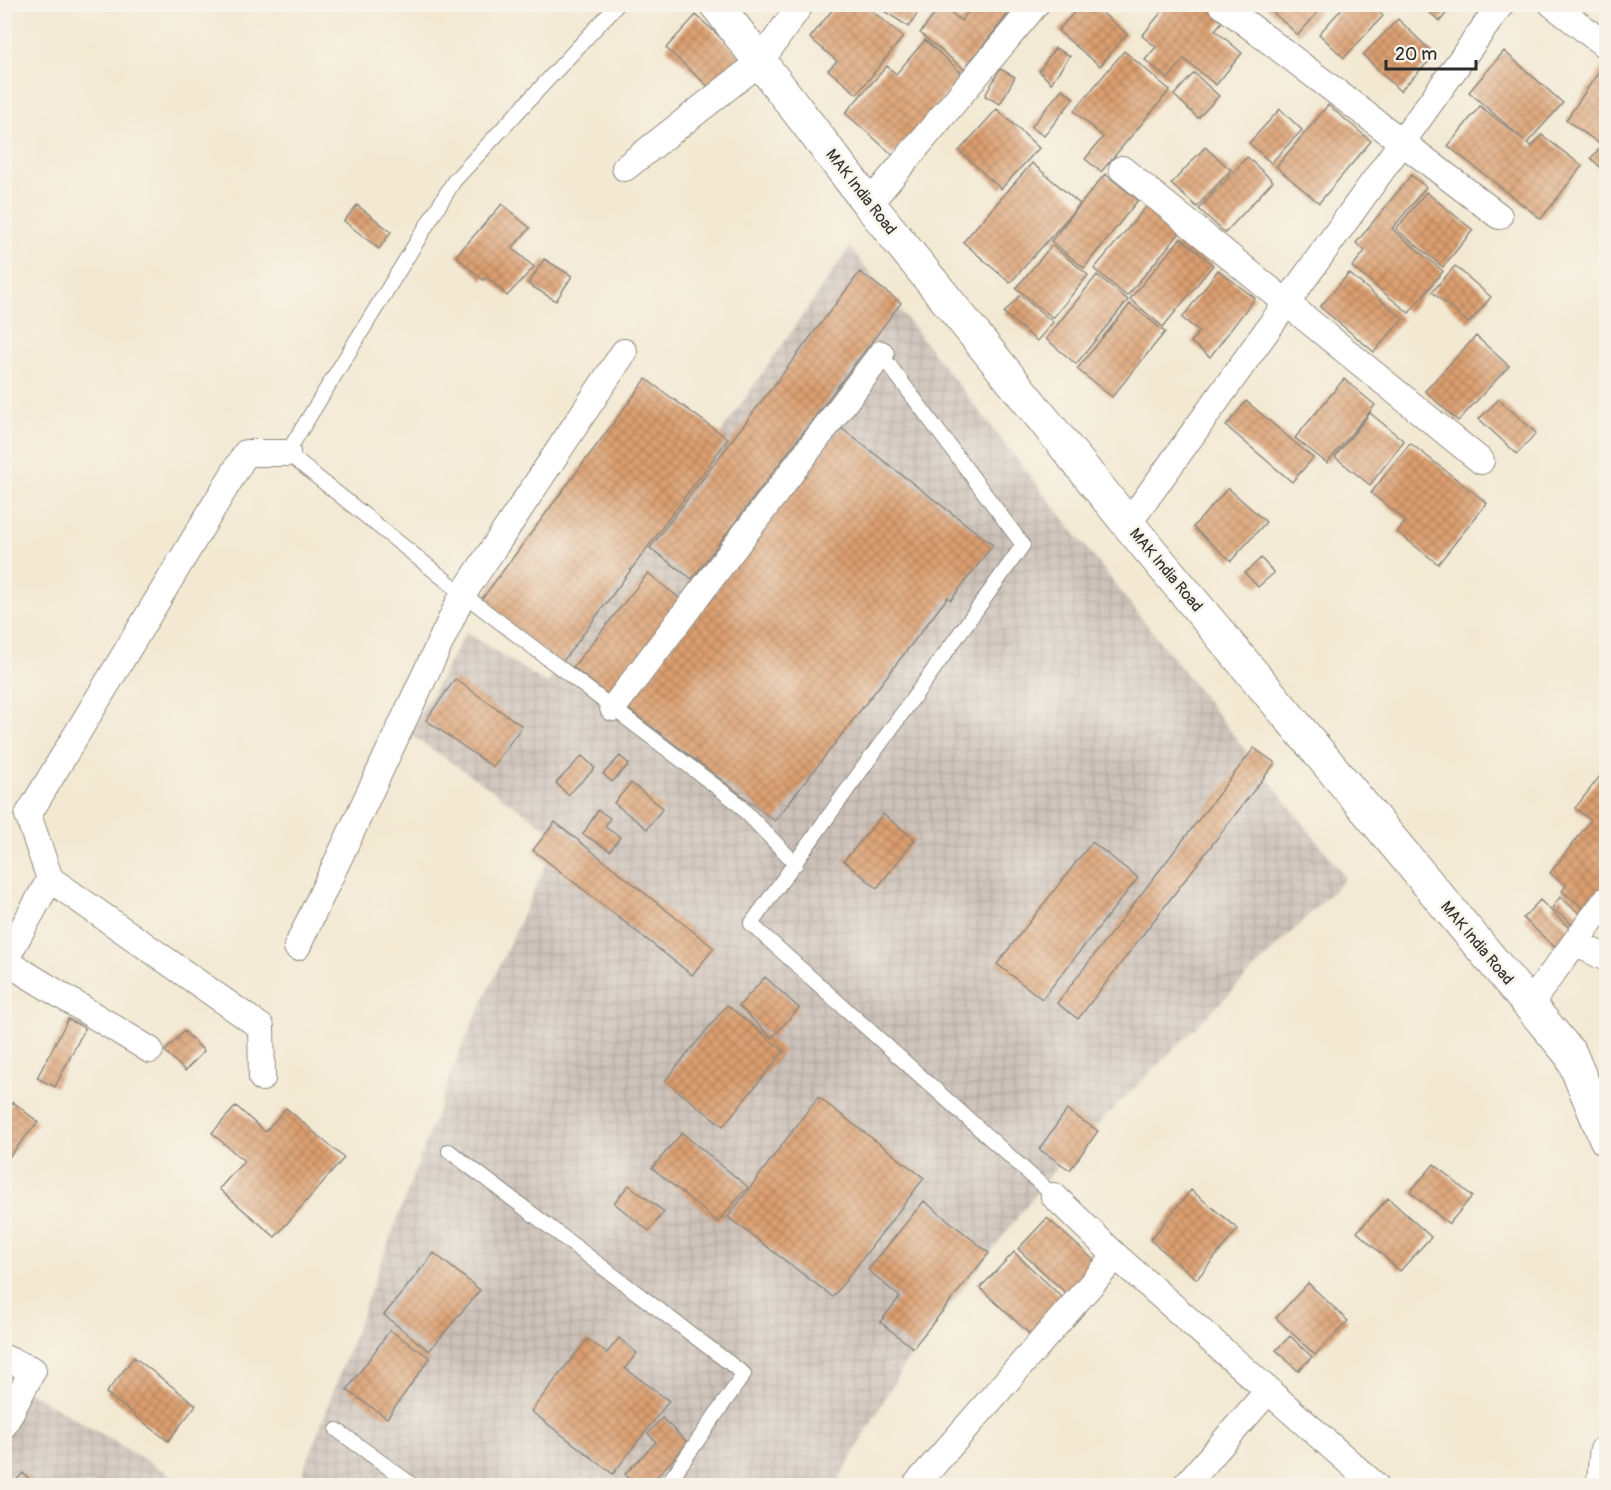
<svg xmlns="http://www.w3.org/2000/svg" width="1611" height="1490" font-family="Pangolin,sans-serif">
<defs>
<pattern id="industrial-grid" width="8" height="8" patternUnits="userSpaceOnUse" patternTransform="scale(1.5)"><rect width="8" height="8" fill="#cdc2b9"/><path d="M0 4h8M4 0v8" fill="none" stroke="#b0a79f"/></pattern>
<pattern id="building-cross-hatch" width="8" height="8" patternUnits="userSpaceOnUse" patternTransform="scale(1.5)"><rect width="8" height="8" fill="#dc9f70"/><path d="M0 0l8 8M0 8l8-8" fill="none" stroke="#b3825c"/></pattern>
</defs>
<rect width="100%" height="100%" fill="#f7f3e8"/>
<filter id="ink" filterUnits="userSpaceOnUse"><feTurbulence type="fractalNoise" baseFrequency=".0167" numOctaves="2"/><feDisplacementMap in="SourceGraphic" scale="12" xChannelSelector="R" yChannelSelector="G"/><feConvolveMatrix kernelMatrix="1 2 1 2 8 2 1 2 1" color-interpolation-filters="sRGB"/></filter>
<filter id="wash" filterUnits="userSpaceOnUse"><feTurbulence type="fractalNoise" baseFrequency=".008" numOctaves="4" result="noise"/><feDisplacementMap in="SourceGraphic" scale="24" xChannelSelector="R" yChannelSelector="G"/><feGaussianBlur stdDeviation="1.35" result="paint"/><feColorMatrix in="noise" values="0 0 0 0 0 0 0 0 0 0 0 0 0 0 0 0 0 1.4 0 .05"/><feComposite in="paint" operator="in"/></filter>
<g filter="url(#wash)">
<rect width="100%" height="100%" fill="#f3e9d3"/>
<path fill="url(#industrial-grid)" d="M 850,247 L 1346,878 L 1060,1162 L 904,1365 L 836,1485 L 298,1486 L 458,1056 L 559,836 L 410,734 L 466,632 L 547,684 Z
M 26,1390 L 188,1485 L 5,1485 L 4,1433 Z"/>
<g id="blocks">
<path fill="url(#building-cross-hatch)" d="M 837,4 L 864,4 L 903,37 L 857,94 L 828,70 L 837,61 L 810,38 Z
M 873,4 L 923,4 L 909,27 Z
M 974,4 L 996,4 L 1008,14 L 964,69 L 920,33 L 942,5 L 961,21 Z
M 1081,4 L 1092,4 L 1127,34 L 1100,66 L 1058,31 Z
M 1168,4 L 1211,4 L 1226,17 L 1215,30 L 1242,53 L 1216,85 L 1184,59 L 1168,79 L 1145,60 L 1156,47 L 1142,36 Z
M 1264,4 L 1325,4 L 1298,35 Z
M 1346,4 L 1370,4 L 1383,16 L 1344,58 L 1319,34 Z
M 1419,4 L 1454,4 L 1440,21 Z
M 696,15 L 743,58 L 713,91 L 666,48 Z
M 1398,19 L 1435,55 L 1400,91 L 1363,55 Z
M 925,40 L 964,75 L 893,155 L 845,113 L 887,66 L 896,74 Z
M 1055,48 L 1070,56 L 1051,83 L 1039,71 Z
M 1124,51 L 1170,90 L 1101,172 L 1085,159 L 1103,137 L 1074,111 Z
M 1504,51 L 1563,103 L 1527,143 L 1532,147 L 1542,135 L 1582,166 L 1541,219 L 1448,146 L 1480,106 L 1524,140 L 1469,92 Z
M 1602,67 L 1606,70 L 1606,134 L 1600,144 L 1566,120 Z
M 1000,69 L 1015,77 L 1000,104 L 985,96 Z
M 1194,73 L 1219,96 L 1198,118 L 1174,95 Z
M 1062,89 L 1074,98 L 1044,136 L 1031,127 Z
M 1328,105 L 1371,141 L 1319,203 L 1276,167 Z
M 997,109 L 1039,148 L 1001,189 L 959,151 Z
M 1280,109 L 1302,130 L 1271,163 L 1249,143 Z
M 1606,141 L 1606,173 L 1591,158 Z
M 1205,147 L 1231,170 L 1197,207 L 1171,184 Z
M 1247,157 L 1273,181 L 1225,233 L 1199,209 Z
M 1032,163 L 1080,204 L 1010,283 L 963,242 Z
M 1105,174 L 1138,200 L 1084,268 L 1051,241 Z
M 1411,175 L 1426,187 L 1392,229 L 1443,271 L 1409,313 L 1352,267 L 1365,251 L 1356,243 Z
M 1426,192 L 1473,230 L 1443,267 L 1396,229 Z
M 1149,203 L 1182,230 L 1127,296 L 1094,269 Z
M 502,204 L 530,228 L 512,248 L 534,267 L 507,296 L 486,277 L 483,280 L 456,256 Z
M 357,205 L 391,232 L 379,249 L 344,221 Z
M 1181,238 L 1213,265 L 1163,327 L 1130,299 Z
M 1052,245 L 1088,275 L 1053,318 L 1016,288 Z
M 544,259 L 572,276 L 556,301 L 528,284 Z
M 1455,266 L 1491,297 L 1469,323 L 1432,292 Z
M 1218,270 L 1255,298 L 1210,357 L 1191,342 L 1199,331 L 1182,318 Z
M 860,272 L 901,303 L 692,579 L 650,548 Z
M 1349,273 L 1403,319 L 1374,352 L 1320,307 Z
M 1097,275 L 1128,300 L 1076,364 L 1046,339 Z
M 1020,295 L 1053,322 L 1037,341 L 1004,313 Z
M 1130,304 L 1165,332 L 1112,397 L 1077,369 Z
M 1476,336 L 1509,366 L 1458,421 L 1425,391 Z
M 646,379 L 728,439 L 561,664 L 479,603 Z
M 1344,379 L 1375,405 L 1327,463 L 1295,438 Z
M 1499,399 L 1536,433 L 1517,454 L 1479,419 Z
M 1246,401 L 1313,458 L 1292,482 L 1226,426 Z
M 1370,413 L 1404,441 L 1370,485 L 1335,457 Z
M 841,428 L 993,545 L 951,600 L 948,597 L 775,821 L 626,707 Z
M 1410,443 L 1487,503 L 1438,564 L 1397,532 L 1406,521 L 1371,493 Z
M 1228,488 L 1266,522 L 1231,561 L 1193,527 Z
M 1261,558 L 1274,573 L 1258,587 L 1245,573 Z
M 648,573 L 683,601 L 608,695 L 573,667 Z
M 455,679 L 522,726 L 493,767 L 426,720 Z
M 1254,748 L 1275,763 L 1078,1019 L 1057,1003 Z
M 582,756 L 595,768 L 568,795 L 556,783 Z
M 620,756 L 629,764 L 612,782 L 603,774 Z
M 1601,775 L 1606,779 L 1606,892 L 1589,913 L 1562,891 L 1566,886 L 1550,873 L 1591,820 L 1575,808 Z
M 631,783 L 663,808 L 647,829 L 614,803 Z
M 598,810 L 610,818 L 605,827 L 620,837 L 610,851 L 583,834 Z
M 883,814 L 915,840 L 877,888 L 844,861 Z
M 555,822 L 714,948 L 692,975 L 533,850 Z
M 1092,842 L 1138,878 L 1042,999 L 997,964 Z
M 1560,897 L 1587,920 L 1579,930 L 1552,908 Z
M 1540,900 L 1578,936 L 1561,953 L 1523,918 Z
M 765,977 L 799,1008 L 772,1038 L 739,1006 Z
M 727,1005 L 784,1051 L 723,1126 L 665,1081 Z
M 68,1019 L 85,1028 L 55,1087 L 37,1078 Z
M 184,1031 L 204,1051 L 185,1071 L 165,1051 Z
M 818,1097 L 924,1178 L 833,1297 L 728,1217 Z
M 13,1102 L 38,1122 L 4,1163 L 4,1113 Z
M 236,1106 L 265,1132 L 286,1108 L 344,1158 L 275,1237 L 219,1189 L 244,1161 L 212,1133 Z
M 1067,1110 L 1098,1131 L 1070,1170 L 1039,1149 Z
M 682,1133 L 748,1187 L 718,1222 L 652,1168 Z
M 1434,1164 L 1472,1196 L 1449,1224 L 1410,1192 Z
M 629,1185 L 664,1212 L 649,1231 L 614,1203 Z
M 1191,1190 L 1238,1229 L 1197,1279 L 1150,1240 Z
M 1388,1198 L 1431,1237 L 1400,1271 L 1357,1232 Z
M 924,1201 L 989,1253 L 913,1348 L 880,1322 L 900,1297 L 868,1270 Z
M 1047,1218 L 1097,1263 L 1067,1294 L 1018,1249 Z
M 1014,1252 L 1066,1301 L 1033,1337 L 980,1288 Z
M 434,1253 L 480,1290 L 429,1351 L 384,1315 Z
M 1308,1283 L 1348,1321 L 1315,1355 L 1276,1318 Z
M 390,1330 L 430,1358 L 387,1418 L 347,1390 Z
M 1290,1336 L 1312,1357 L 1298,1371 L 1276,1350 Z
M 619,1338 L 637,1353 L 625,1368 L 669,1401 L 613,1474 L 531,1411 L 587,1339 L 607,1353 Z
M 134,1357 L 196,1405 L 168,1441 L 106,1393 Z
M 662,1418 L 688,1443 L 648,1486 L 636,1486 L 625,1474 L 656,1442 L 648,1433 Z
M 23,1473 L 36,1486 L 11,1486 Z"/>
</g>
</g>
<g filter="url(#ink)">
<use href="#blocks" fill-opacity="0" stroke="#8f8a7f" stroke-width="1.5"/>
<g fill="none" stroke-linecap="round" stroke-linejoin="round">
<g stroke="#8f8a7f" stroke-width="16">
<path id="service" d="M 618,4 L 454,181 L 287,453 L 463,594 L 735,801 L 796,864
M 881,354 L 1023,545 L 751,924 L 1054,1196
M 449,1151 L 744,1374 L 666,1486
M 337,1430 L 414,1486"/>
</g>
<g stroke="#8f8a7f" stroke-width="28">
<path id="minor" d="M 1221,4 L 1499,216
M 1552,4 L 1606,46
M 625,168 L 760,62 L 801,4
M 1122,169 L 1481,461
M 869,204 L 1036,4
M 1128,524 L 1501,4
M 613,708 L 881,354
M 50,879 L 261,1027 L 262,1078
M 1575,943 L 1606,958
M 297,947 L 463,594 L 624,352
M 5,961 L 150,1050
M 4,962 L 50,879 L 28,815 L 246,453 L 287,453
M 1529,1005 L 1606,900
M 1054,1196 L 1116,1256 L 1376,1486
M 4,1358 L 33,1370 L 4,1425
M 915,1486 L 1116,1256
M 1185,1486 L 1269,1390"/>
</g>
<g stroke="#8f8a7f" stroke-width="35">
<path id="tertiary" d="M 716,4 L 869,204 L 1128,524 L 1571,1055 L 1606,1139
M 1603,1486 L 1606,1452"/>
</g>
<use href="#service" stroke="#fff" stroke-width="14"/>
<use href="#minor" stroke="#fff" stroke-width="26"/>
<use href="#tertiary" stroke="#fff" stroke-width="33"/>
</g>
</g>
<g text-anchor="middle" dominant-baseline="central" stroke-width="5" stroke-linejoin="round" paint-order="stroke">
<g font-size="16" fill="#2b2b2b" stroke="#f7f3e8">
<text transform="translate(861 192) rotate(52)">MAK India Road</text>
<text transform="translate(1166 570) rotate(50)">MAK India Road</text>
<text transform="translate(1477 943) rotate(50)">MAK India Road</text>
</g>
</g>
<rect width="1611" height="1490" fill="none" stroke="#f7f3e8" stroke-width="24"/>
<path d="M1386 60v9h90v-9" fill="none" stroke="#2b2b2b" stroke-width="3"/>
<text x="1395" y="60" font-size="18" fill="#2b2b2b" stroke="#f7f3e8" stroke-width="4.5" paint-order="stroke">20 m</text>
</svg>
